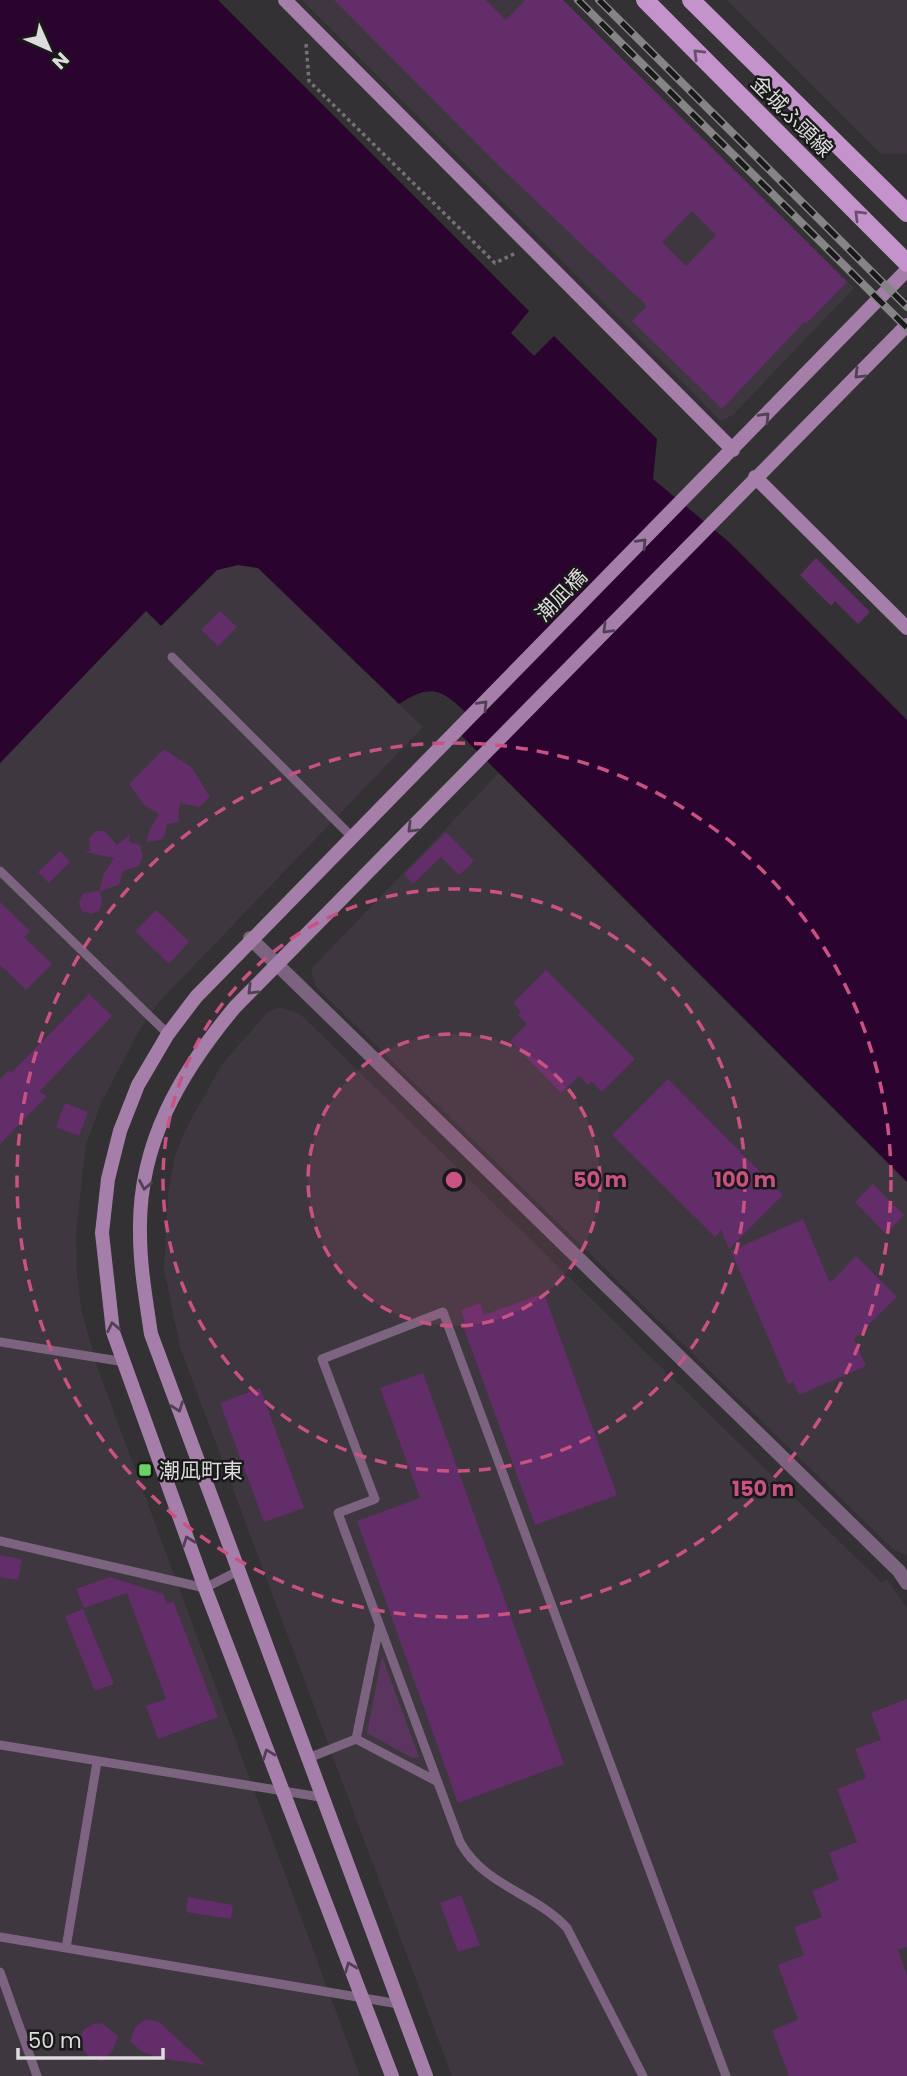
<svg xmlns="http://www.w3.org/2000/svg" width="907" height="2076" font-family="Poppins,'Noto Sans JP',sans-serif">
<rect width="100%" height="100%" fill="#333134"/>
<path fill="#3e373f" d="M 302,0 L 563,0 L 854,288 L 733,415 L 721,421 Z
M 727,0 L 907,0 L 907,154 L 881,154 Z
M 238,565 L 258,568 L 423,727 L 158,1003 L 139,1031 L 101,1103 L 86,1145 L 76,1232 L 77,1275 L 82,1313 L 99,1372 L 360,2076 L 0,2076 L 0,763 L 146,610 L 162,625 L 217,570 Z
M 499,773 L 907,1182 L 907,1555 L 894,1550 L 316,987 L 311,969 Z
M 280,1007 L 300,1014 L 882,1583 L 887,1579 L 907,1609 L 907,2076 L 452,2076 L 180,1347 L 164,1269 L 168,1195 L 175,1155 L 188,1125 L 222,1064 L 268,1012 Z"/>
<path fill="#5b3560" d="M 382,1656 L 419,1757 L 412,1758 L 367,1733 Z"/>
<path fill="#2a032f" d="M 0,0 L 218,0 L 529,311 L 511,333 L 534,356 L 554,336 L 657,439 L 653,479 L 729,542 L 907,720 L 907,1182 L 457,731 L 471,717 C 443,691 433,681 399,704 L 258,568 L 238,565 L 217,570 L 161,626 L 146,611 L 0,763 Z"/>
<path fill="#632d6a" fill-rule="evenodd" d="M 334,0 L 486,0 L 506,20 L 525,0 L 563,0 L 847,282 L 807,323 L 805,321 L 722,409 L 632,321 L 647,306 L 501,168 ZM 692,211 L 716,235 L 686,266 L 662,242 Z
M 816,558 L 870,612 L 858,624 L 835,601 L 831,606 L 800,575 Z
M 220,611 L 237,627 L 218,646 L 201,630 Z
M 164,749 L 192,768 L 210,797 L 199,807 L 180,803 L 178,822 L 167,824 L 165,835 L 160,840 L 146,842 L 150,829 L 159,814 L 144,805 L 129,784 Z
M 96,831 L 105,831 L 117,845 L 130,834 L 129,842 L 140,845 L 143,856 L 139,866 L 123,871 L 119,885 L 100,891 L 103,875 L 114,858 L 84,852 L 90,851 L 89,838 Z
M 446,832 L 474,861 L 459,875 L 441,857 L 413,884 L 404,874 Z
M 60,851 L 70,862 L 49,883 L 38,872 Z
M 100,890 L 102,903 L 99,911 L 91,914 L 82,911 L 79,903 L 82,894 Z
M 0,902 L 30,931 L 24,937 L 52,964 L 26,990 L 0,965 Z
M 156,910 L 189,942 L 169,964 L 135,931 Z
M 546,970 L 635,1059 L 602,1092 L 592,1082 L 588,1085 L 579,1076 L 561,1093 L 510,1041 L 527,1024 L 518,1015 L 521,1011 L 513,1003 Z
M 89,994 L 112,1016 L 39,1092 L 47,1096 L 0,1144 L 0,1079 L 9,1070 L 11,1073 Z
M 668,1079 L 783,1195 L 729,1249 L 721,1230 L 715,1237 L 612,1135 Z
M 65,1103 L 88,1112 L 79,1136 L 56,1127 Z
M 873,1184 L 904,1215 L 886,1234 L 855,1202 Z
M 803,1219 L 830,1283 L 856,1256 L 897,1297 L 854,1339 L 866,1366 L 799,1395 L 793,1382 L 788,1384 L 731,1251 Z
M 544,1293 L 617,1495 L 535,1525 L 462,1323 L 465,1322 L 461,1310 L 480,1303 L 484,1315 Z
M 423,1373 L 564,1764 L 458,1803 L 357,1521 L 420,1498 L 380,1388 Z
M 260,1388 L 304,1508 L 264,1522 L 220,1403 Z
M 0,1555 L 22,1559 L 18,1580 L 0,1577 Z
M 110,1577 L 163,1594 L 167,1604 L 173,1601 L 218,1717 L 158,1739 L 146,1706 L 166,1699 L 127,1593 L 84,1608 L 76,1589 Z
M 83,1609 L 114,1684 L 95,1691 L 65,1616 Z
M 907,1699 L 907,1947 L 898,1950 L 907,1975 L 907,2076 L 789,2076 L 772,2030 L 798,2020 L 778,1965 L 804,1955 L 794,1927 L 822,1917 L 812,1891 L 839,1880 L 829,1853 L 857,1842 L 837,1789 L 866,1778 L 855,1749 L 881,1740 L 871,1713 Z
M 461,1895 L 480,1945 L 458,1952 L 440,1903 Z
M 188,1897 L 233,1905 L 231,1919 L 186,1912 Z
M 146,2019 L 159,2022 L 206,2065 L 159,2058 L 141,2051 L 130,2041 L 135,2027 Z
M 101,2023 L 118,2036 L 113,2050 L 102,2062 L 88,2056 L 80,2045 L 82,2031 L 93,2024 Z"/>
<g fill="none" stroke-linecap="round" stroke-linejoin="round">
<path stroke="#737174" stroke-width="3.5" stroke-dasharray="3.5 3.5" stroke-linecap="butt" d="M 306,44 L 309,81 L 495,263 L 516,253"/>
<path stroke="#7c637f" stroke-width="9" d="M 172,657 L 352,837
M 0,871 L 168,1034
M 0,1342 L 125,1362
M 0,1541 L 205,1588 L 238,1571
M 356,1739 L 379,1627
M 0,1745 L 320,1797
M 306,1759 L 356,1739 L 438,1782
M 0,1937 L 399,2004
M 66,1948 L 97,1762
M 0,1972 L 37,2076
M 643,2076 L 567,1928 C 535,1893 484,1886 460,1842 L 338,1513 L 375,1499 L 322,1359 L 443,1312 L 726,2076"/>
<path stroke="#7c637f" stroke-width="14" d="M 250,938 L 899,1571 L 907,1583"/>
<path stroke="#a57eaa" stroke-width="14" d="M 285,0 L 733,450
M 755,477 L 907,628
M 392,2076 L 205,1588 L 113,1332 L 102,1233 L 108,1179 L 120,1131 L 138,1085 L 168,1034 L 196,997 L 907,270
M 426,2076 L 151,1334 C 146,1300 140,1267 140,1233 C 138,1144 180,1073 235,1007 L 907,325"/>
<path stroke="#c593cb" stroke-width="18" d="M 645,0 L 907,263
M 691,0 L 907,213"/>
<g stroke="#868486" stroke-width="8">
<path id="rail" d="M 578,0 L 907,328
M 599,0 L 907,307"/>
</g>
<use href="#rail" stroke="#1a191a" stroke-width="5" stroke-dasharray="16" stroke-linecap="butt"/>
</g>
<defs><path id="oneway-chevron" d="M-2-3.5L2.5 0L-2 3.5" fill="none" stroke-width="1.6" stroke-linecap="round" stroke-linejoin="round" transform="scale(1.75)"/></defs>
<g stroke="#67506a">
<use href="#oneway-chevron" transform="translate(698 54) rotate(-135)"/>
<use href="#oneway-chevron" transform="translate(859 215) rotate(-135)"/>
</g>
<g stroke="#524154">
<use href="#oneway-chevron" transform="translate(859 374) rotate(135)"/>
<use href="#oneway-chevron" transform="translate(765 417) rotate(-46)"/>
<use href="#oneway-chevron" transform="translate(642 543) rotate(-46)"/>
<use href="#oneway-chevron" transform="translate(607 629) rotate(134)"/>
<use href="#oneway-chevron" transform="translate(483 705) rotate(-46)"/>
<use href="#oneway-chevron" transform="translate(412 828) rotate(135)"/>
<use href="#oneway-chevron" transform="translate(252 990) rotate(135)"/>
<use href="#oneway-chevron" transform="translate(145 1185) rotate(100)"/>
<use href="#oneway-chevron" transform="translate(113 1327) rotate(-102)"/>
<use href="#oneway-chevron" transform="translate(178 1407) rotate(70)"/>
<use href="#oneway-chevron" transform="translate(188 1541) rotate(-110)"/>
<use href="#oneway-chevron" transform="translate(268 1754) rotate(-111)"/>
<use href="#oneway-chevron" transform="translate(350 1967) rotate(-111)"/>
</g>
<circle cx="454" cy="1180" r="146" fill="#ca5282" fill-opacity=".12"/>
<g fill="none" stroke="#ca5282" stroke-width="3.5" stroke-dasharray="12 9">
<circle cx="454" cy="1180" r="146"/>
<circle cx="454" cy="1180" r="291"/>
<circle cx="454" cy="1180" r="437"/>
</g>
<rect fill="#69d464" stroke="#1a191a" stroke-width="2.5" x="138" y="1463" width="14" height="14" rx="3.5"/>
<g text-anchor="middle" dominant-baseline="central" stroke-width="5" stroke-linejoin="round" paint-order="stroke">
<g font-size="21" fill="#dddbdd" stroke="#1a191a">
<text transform="translate(792 116) rotate(45)">金城ふ頭線</text>
<text transform="translate(561 595) rotate(-46)">潮凪橋</text>
</g>
<g font-size="21" fill="#dddbdd" stroke="#1a191a" text-anchor="start">
<text x="159" y="1470">潮凪町東</text>
</g>
</g>
<circle cx="454" cy="1180" r="10" fill="#ca5282" stroke="#1a191a" stroke-width="3.5"/>
<g font-size="21" text-anchor="middle" font-weight="bold" fill="#ca5282" stroke="#1a191a" stroke-width="5" stroke-linejoin="round" paint-order="stroke">
<text x="600" y="1187">50 m</text>
<text x="745" y="1187">100 m</text>
<text x="763" y="1496">150 m</text>
</g>
<g transform="translate(49 49) rotate(135)" stroke="#1a191a" stroke-width="5" paint-order="stroke">
<path d="M0-5L12 26L0 18L-12 26Z" fill="#dddbdd"/>
<text y="-10" font-size="19" font-weight="bold" text-anchor="middle" fill="#dddbdd">N</text>
</g>
<path d="M18 2048v10h145v-10" fill="none" stroke="#dddbdd" stroke-width="3.5"/>
<text x="28" y="2048" font-size="21" fill="#dddbdd" stroke="#1a191a" stroke-width="5" paint-order="stroke">50 m</text>
</svg>
